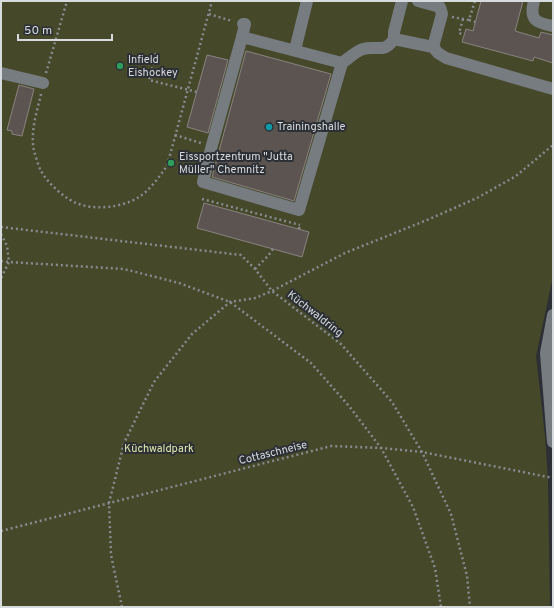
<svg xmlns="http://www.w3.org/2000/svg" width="554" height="608" font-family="Overpass,sans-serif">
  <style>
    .green { fill: #45492a }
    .building { fill: #5b5451; stroke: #8a8380 }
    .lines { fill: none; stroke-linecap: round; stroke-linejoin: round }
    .path { stroke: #878b8f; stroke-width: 2.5; stroke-dasharray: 2 3; stroke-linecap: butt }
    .minor { stroke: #777c81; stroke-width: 12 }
    .leisure-dot { fill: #2e9e5b; stroke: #2c3035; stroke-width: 1.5 }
    .culture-dot { fill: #0f9aa8; stroke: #2c3035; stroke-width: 1.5 }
    .labels { text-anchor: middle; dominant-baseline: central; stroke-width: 4; stroke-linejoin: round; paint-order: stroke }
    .poi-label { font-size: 11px; fill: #d8dbde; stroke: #2c3035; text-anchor: start }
    .street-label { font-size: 11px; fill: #d8dbde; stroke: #2c3035 }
    .park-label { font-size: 11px; fill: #dfe9ac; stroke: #2c3035 }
  </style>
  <rect width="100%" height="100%" fill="#2c3035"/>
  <polygon class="green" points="1,1 553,1 553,276 536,356 545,436 548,481 550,607 1,607"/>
  <g class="building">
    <polygon points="481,1 523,1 515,31 539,38 541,32 553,35 553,63 534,57 533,61 462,42 466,29 473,31"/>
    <polygon points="246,51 331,74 294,201 212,177"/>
    <polygon points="207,55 228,60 208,133 187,127"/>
    <polygon points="19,85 34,89 22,136 12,134 12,131 7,130"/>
    <polygon points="204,203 309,232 302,257 197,228"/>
  </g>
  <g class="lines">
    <g class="path">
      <polyline points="209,14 232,21"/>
      <polyline points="452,17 469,20 475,1"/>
      <polyline points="463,19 459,33 464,35"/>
      <polyline points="469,20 475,22"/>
      <polyline points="156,53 149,80 197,92"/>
      <polyline points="46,73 67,1"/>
      <path d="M41,94C37,112 30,131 34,151C36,157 38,165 41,171C47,182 63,197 74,202C92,211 122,208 139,197C150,190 159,177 167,166L212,1"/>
      <polyline points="175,135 201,143"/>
      <polyline points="202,199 300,225"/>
      <polyline points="1,227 241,255 255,269 272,291 341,344 392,402 422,452 451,514 467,576 470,607"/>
      <polyline points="299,229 300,224"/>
      <polyline points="1,234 7,246 9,262 1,278"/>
      <polyline points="1,261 9,262 124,269 179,283 230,302 311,363 349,406 381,448 413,507 435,568 441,607"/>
      <polyline points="255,269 268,256 273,249"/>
      <polyline points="1,531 331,446 381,448 422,452 553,478"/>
      <polyline points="122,607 111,555 109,503 124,443 154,382 192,334 230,302 255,298 272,291 345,253 427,220 477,198 516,176 553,145"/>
    </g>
    <g class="minor">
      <polyline points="418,1 440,7 442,14 433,47"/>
      <path d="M534,1C529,20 536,23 553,26"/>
      <path d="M243,24H245L242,37L342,63C348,59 356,51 363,49C377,45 384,54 394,39L433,47L438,53L446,58L553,89"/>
      <polyline points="242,37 212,145 203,182 299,210 342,63"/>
      <polyline points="394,39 394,32 402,1"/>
      <polyline points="295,50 307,1"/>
      <polyline points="1,73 43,83"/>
      <polyline points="553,315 546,353 553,442"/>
    </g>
  </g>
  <g class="leisure-dot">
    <circle cx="120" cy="66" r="4"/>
    <circle cx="171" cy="163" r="4"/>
  </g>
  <circle class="culture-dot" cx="269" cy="127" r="4"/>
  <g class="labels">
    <g class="poi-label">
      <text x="128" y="60">Infield<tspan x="128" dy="13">Eishockey</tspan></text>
      <text x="277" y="127">Trainingshalle</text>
      <text x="179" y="157">Eissportzentrum "Jutta<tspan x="179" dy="13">Müller" Chemnitz</tspan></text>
    </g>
    <g class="street-label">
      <text transform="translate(315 314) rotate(38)">Küchwaldring</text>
      <text transform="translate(273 453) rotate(-14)">Cottaschneise</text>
    </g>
    <g class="park-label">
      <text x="159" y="449">Küchwaldpark</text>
    </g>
  </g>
  <rect width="554" height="608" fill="none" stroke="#d8dbde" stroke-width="4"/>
  <path d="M18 34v6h94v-6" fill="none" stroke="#d8dbde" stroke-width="2"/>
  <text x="24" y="34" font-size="12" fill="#d8dbde" stroke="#2c3035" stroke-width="3" paint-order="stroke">50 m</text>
</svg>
